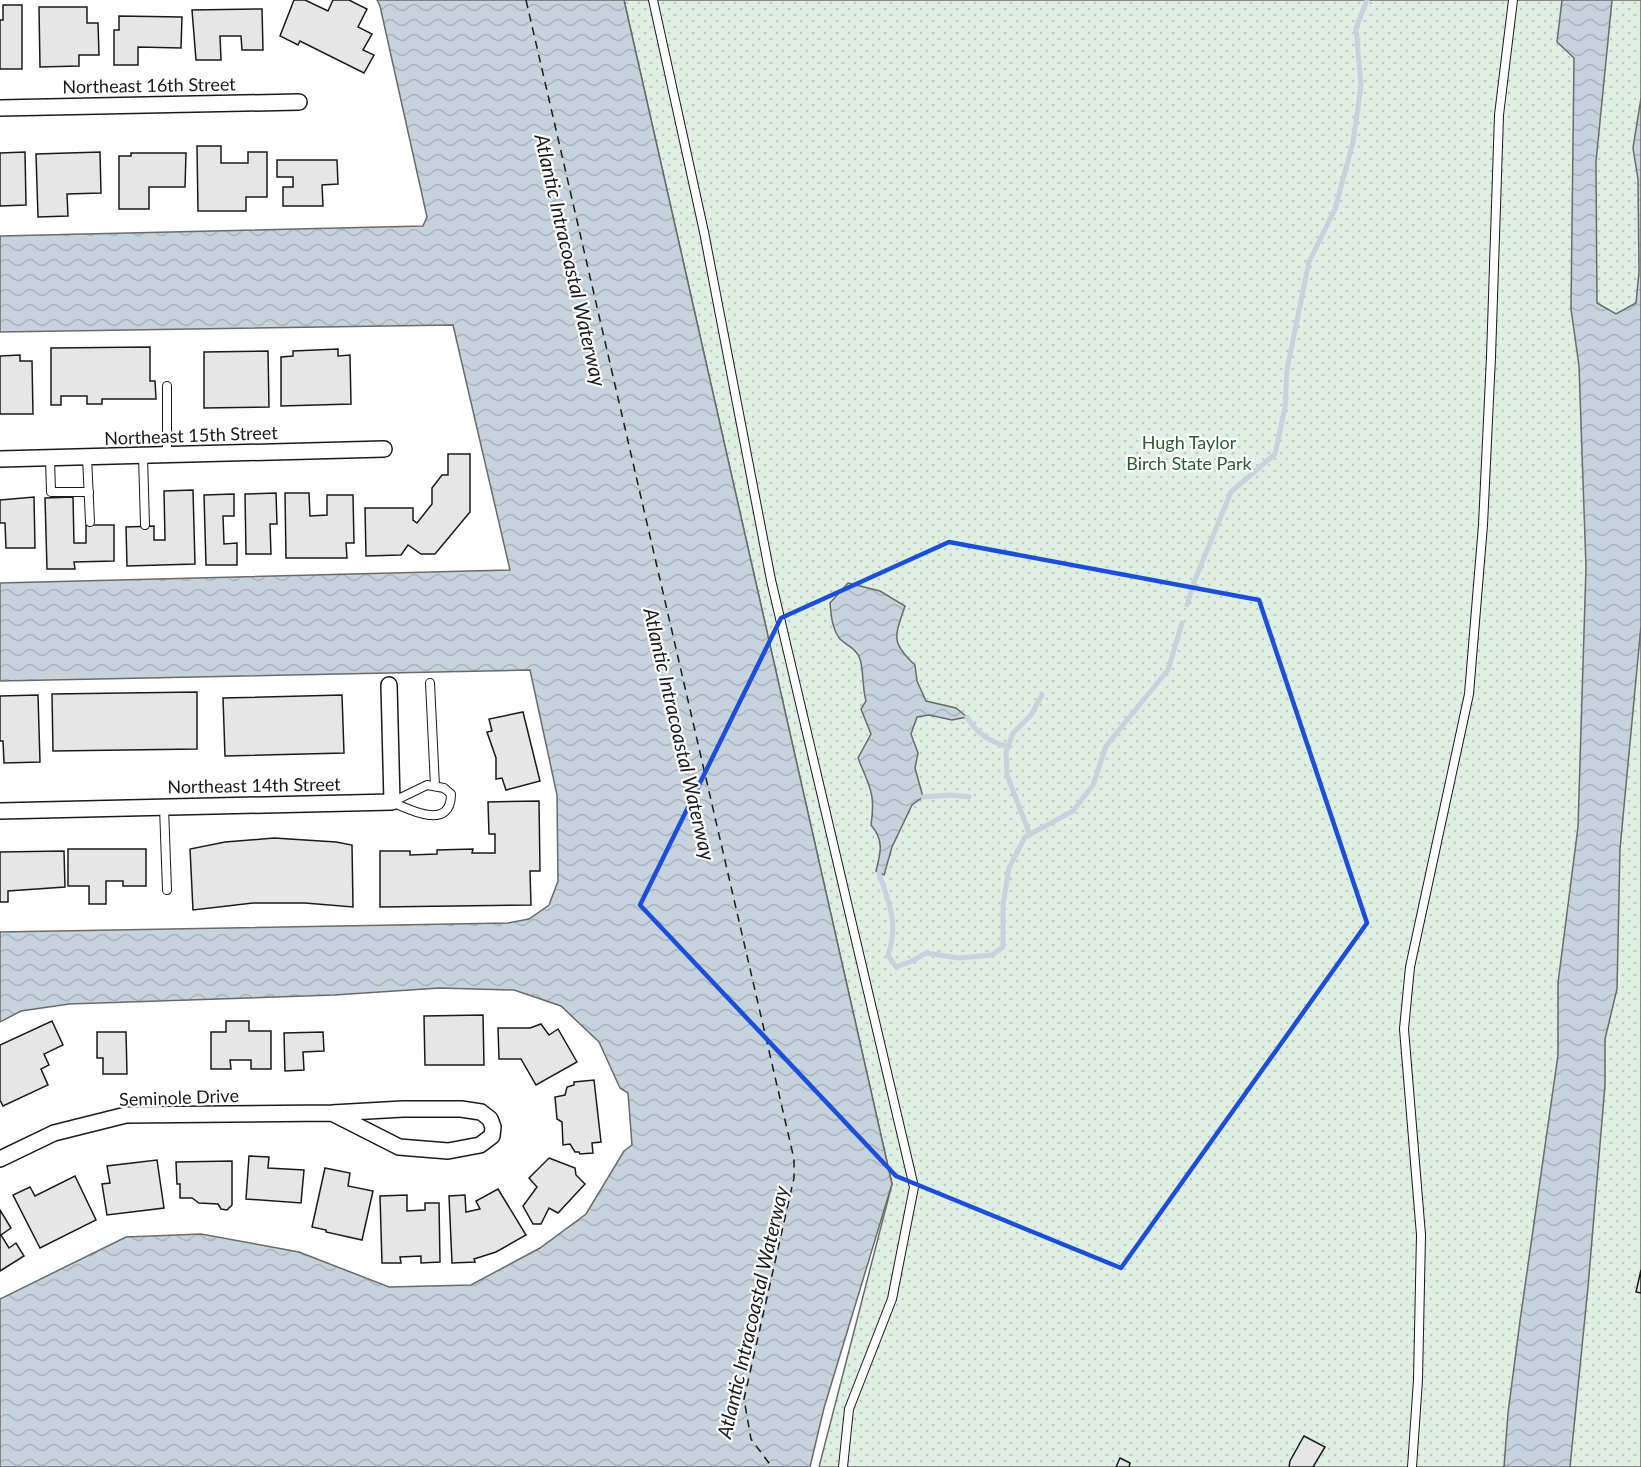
<svg xmlns="http://www.w3.org/2000/svg" width="1641" height="1467" font-family="Lato,sans-serif">
  <style>
    .grass { fill: url(#grass-dots); stroke: #6a6a6a; stroke-width: 1.5 }
    .water { fill: url(#water-waves); stroke: #6a6a6a; stroke-width: 1.5 }
    .lines { fill: none; stroke-linecap: round; stroke-linejoin: round }
    .stream { stroke: #c6d2dc; stroke-width: 5 }
    .ferry { stroke: #1a1a1a; stroke-width: 1.5; stroke-dasharray: 8 6; stroke-linecap: butt }
    .building { fill: #e6e6e6; stroke: #1a1a1a; stroke-width: 1.5 }
    .service-casing { stroke: #1a1a1a; stroke-width: 10 }
    .minor-casing { stroke: #1a1a1a; stroke-width: 18 }
    .service { stroke: #fff; stroke-width: 8 }
    .minor { stroke: #fff; stroke-width: 15 }
    .marked { fill: none; stroke: #1d4ed8; stroke-width: 4.5; stroke-linejoin: round }
    .labels { text-anchor: middle; dominant-baseline: central; stroke-width: 4.5; stroke-linejoin: round; paint-order: stroke }
    .street-label { font-size: 18px; fill: #1a1a1a; stroke: #fff }
    .park-label { font-size: 18px; fill: #2b5a34; stroke: #fff }
    .water-label { font-size: 20px; font-style: italic; fill: #1a1a1a; stroke: #fff }
  </style>
  <defs>
    <pattern id="grass-dots" width="8" height="8" patternUnits="userSpaceOnUse" patternTransform="scale(1.5)"><rect width="8" height="8" fill="#e0efe3"/><path d="M2 2h.1M6 6h.1" fill="none" stroke="#c0ccc2" stroke-width="1.8" stroke-linecap="round"/></pattern>
    <pattern id="water-waves" width="16" height="10" patternUnits="userSpaceOnUse" patternTransform="scale(1.5)"><rect width="16" height="10" fill="#c6d2dc"/><path d="M0 5q4-4 8 0t8 0" fill="none" stroke="#aab4bc"/></pattern>
  </defs>
  <rect width="100%" height="100%" fill="#fff"/>
  <polygon class="grass" points="624,0 1641,0 1641,1467 819,1467 892,1184"/>
  <g class="water">
    <polygon points="377,0 624,0 892,1184 824,1408 810,1467 0,1467 0,1299 126,1237 201,1234 299,1252 389,1287 471,1285 540,1248 586,1214 624,1151 632,1145 628,1093 620,1088 599,1042 561,1006 514,990 440,988 334,995 69,1004 21,1011 0,1022 0,932 508,923 529,919 549,905 558,881 557,795 530,670 0,681 0,583 510,570 453,325 0,332 0,236 423,226 427,217 380,6"/>
    <polygon points="1562,0 1612,0 1596,162 1597,303 1616,314 1636,303 1639,272 1638,179 1633,148 1641,98 1641,626 1620,849 1617,989 1605,1039 1605,1085 1588,1287 1570,1467 1504,1467 1508,1413 1520,1321 1558,1055 1558,983 1578,827 1586,567 1579,366 1571,309 1574,58 1557,42"/>
    <path d="M848,583L880,591L905,606C895,636 890,642 915,665L917,681L926,701L956,708L967,717L952,720L929,715L917,717L911,734L918,753L915,768L923,797L912,805L892,847L884,875L876,871C881,852 884,840 871,825C876,793 869,786 858,758L871,734L861,709L866,701C862,687 864,672 860,659C856,648 847,646 840,639C832,629 831,615 830,603Z"/>
  </g>
  <g class="lines">
    <g class="stream">
      <polyline points="1187,605 1194,582 1231,492 1275,454 1285,408 1287,369 1309,262 1335,209 1353,142 1361,86 1356,28 1367,0"/>
      <path d="M967,717C977,734 989,741 1008,747"/>
      <polyline points="923,797 951,795 969,797"/>
      <polyline points="1030,835 1007,775 1006,752 1013,733 1031,715 1042,695"/>
      <path d="M879,873C889,904 899,922 888,955L896,967L912,961L926,953L959,958L992,955L1003,947V905L1009,868L1025,837L1073,811L1093,785L1106,746L1168,670L1182,623"/>
    </g>
    <polyline class="ferry" points="526,0 794,1159 794,1178 744,1399 751,1439 772,1467"/>
  </g>
  <g class="building">
    <polygon points="294,0 305,0 328,11 333,0 349,0 367,9 358,27 372,34 363,50 374,55 364,73 300,41 298,45 280,36"/>
    <polygon points="3,5 22,5 22,69 0,69 0,20 3,20"/>
    <polygon points="39,7 87,7 87,23 98,23 99,55 79,55 79,66 40,67"/>
    <polygon points="262,9 263,50 242,50 241,36 220,36 221,60 196,60 192,10"/>
    <polygon points="119,16 182,17 181,48 138,47 138,65 114,65 114,30 119,30"/>
    <polygon points="197,146 221,146 221,163 248,163 248,152 267,152 267,197 246,197 246,211 198,211"/>
    <polygon points="25,152 26,205 0,206 0,153"/>
    <polygon points="100,152 101,193 67,194 68,216 38,217 36,154"/>
    <polygon points="131,153 186,153 185,187 149,187 149,209 119,209 119,156 131,156"/>
    <polygon points="277,160 337,160 338,184 322,185 323,206 283,206 283,187 293,187 293,177 277,177"/>
    <polygon points="150,347 150,381 155,381 156,399 102,399 102,404 87,404 87,396 61,396 61,405 51,405 51,348"/>
    <polygon points="338,349 338,356 350,355 351,404 281,406 281,357 293,356 293,351"/>
    <polygon points="268,351 269,407 204,408 204,352"/>
    <polygon points="20,355 20,361 32,361 33,414 0,414 0,356"/>
    <polygon points="448,454 470,454 470,512 435,554 421,554 408,545 401,555 366,556 365,508 413,508 413,520 417,523 432,504 432,488 442,475 448,475"/>
    <polygon points="193,490 195,564 127,566 126,527 154,526 154,540 165,540 164,491"/>
    <polygon points="276,493 277,524 270,524 271,554 246,554 245,494"/>
    <polygon points="285,493 309,493 310,516 327,515 327,495 353,495 354,543 346,543 347,558 286,558"/>
    <polygon points="234,494 234,516 223,516 224,544 237,543 237,565 206,565 204,495"/>
    <polygon points="34,497 35,548 6,548 5,523 0,523 0,500"/>
    <polygon points="73,497 74,543 86,543 86,525 114,525 114,561 74,562 75,569 47,569 45,498"/>
    <polygon points="197,692 197,749 53,751 52,694"/>
    <polygon points="38,695 40,762 4,763 3,741 0,741 0,696"/>
    <polygon points="342,695 344,753 225,756 223,698"/>
    <polygon points="523,712 540,781 506,790 502,778 496,779 496,758 487,732 492,731 489,719"/>
    <polygon points="539,801 540,871 530,871 531,905 380,907 380,851 410,851 410,855 437,854 437,850 473,849 472,853 495,853 495,834 489,834 488,802"/>
    <polygon points="274,838 336,842 352,845 353,907 305,903 253,903 193,910 190,849 225,842"/>
    <polygon points="68,849 146,849 146,886 123,886 123,881 106,881 106,904 89,904 89,886 68,886"/>
    <polygon points="64,851 65,887 8,891 8,902 0,902 0,852"/>
    <polygon points="483,1015 484,1065 425,1065 424,1016"/>
    <polygon points="52,1021 63,1045 44,1054 49,1065 41,1069 48,1085 3,1106 0,1100 0,1045"/>
    <polygon points="226,1021 249,1021 249,1031 271,1031 271,1069 251,1069 251,1060 230,1060 231,1069 211,1069 211,1032 226,1032"/>
    <polygon points="541,1024 549,1035 558,1029 577,1062 536,1085 521,1059 499,1059 498,1028 530,1028"/>
    <polygon points="97,1032 126,1032 127,1074 103,1074 103,1058 97,1058"/>
    <polygon points="323,1032 324,1051 303,1052 304,1070 285,1071 284,1033"/>
    <polygon points="594,1080 601,1142 592,1143 593,1153 580,1154 579,1152 575,1152 570,1144 563,1145 562,1122 557,1119 555,1097 565,1095 567,1087 574,1085 574,1082"/>
    <polygon points="249,1156 269,1157 268,1168 304,1170 301,1203 246,1199"/>
    <polygon points="549,1158 575,1168 576,1175 585,1184 558,1213 549,1208 541,1224 533,1224 523,1206 537,1187 529,1178"/>
    <polygon points="157,1160 164,1208 107,1215 102,1184 110,1183 107,1166"/>
    <polygon points="232,1161 232,1205 227,1210 221,1209 218,1204 199,1203 192,1198 180,1198 180,1184 177,1184 176,1162"/>
    <polygon points="325,1168 350,1173 348,1186 373,1191 362,1240 326,1232 326,1230 312,1227"/>
    <polygon points="75,1176 96,1220 40,1248 13,1195 30,1187 35,1196"/>
    <polygon points="498,1189 526,1235 496,1252 474,1259 475,1262 452,1263 449,1196 465,1195 466,1212 480,1209 476,1201"/>
    <polygon points="407,1195 407,1211 425,1210 425,1203 439,1203 440,1262 421,1263 421,1256 400,1257 401,1263 382,1263 380,1196"/>
    <polygon points="0,1210 11,1228 1,1235 9,1248 16,1243 24,1256 0,1271"/>
    <polygon points="1641,1270 1641,1293 1636,1292"/>
    <polygon points="1304,1436 1325,1447 1313,1467 1289,1467 1290,1461"/>
    <polygon points="1120,1458 1130,1463 1129,1467 1116,1467"/>
  </g>
  <g class="lines">
    <g class="service-casing">
      <g id="service">
        <polyline points="653,0 704,232 771,580 914,1187 892,1299 849,1409 843,1467"/>
        <polyline points="167,386 167,455"/>
        <polyline points="143,456 145,525"/>
        <polyline points="87,457 90,522"/>
        <polyline points="50,458 51,492 89,492"/>
        <polyline points="430,683 435,786"/>
        <path d="M427,785L444,788L451,794C451,831 410,810 392,802Z"/>
        <polyline points="164,807 167,890"/>
        <polyline points="1412,1467 1418,1380 1421,1235 1404,1029 1410,967 1469,694 1483,525 1491,357 1499,115 1513,0"/>
      </g>
    </g>
    <g class="minor-casing">
      <g id="minor">
        <polyline points="0,108 299,102"/>
        <polyline points="0,459 384,449"/>
        <polyline points="0,811 392,802 389,685"/>
        <polyline points="0,1159 54,1133 126,1115 332,1113 403,1109 461,1109 481,1112 490,1119 493,1127 492,1136 480,1145 448,1151 399,1147 332,1113"/>
      </g>
    </g>
    <use href="#service" class="service"/>
    <use href="#minor" class="minor"/>
  </g>
  <path class="marked" d="M949,542L1259,600L1367,923L1121,1268L896,1176L640,905L781,618Z"/>
  <g class="labels">
    <g class="street-label">
      <text transform="translate(149 85) rotate(-1)">Northeast 16th Street</text>
      <text transform="translate(191 435) rotate(-2)">Northeast 15th Street</text>
      <text transform="translate(254 785) rotate(-1)">Northeast 14th Street</text>
      <text transform="translate(179 1097) rotate(-2)">Seminole Drive</text>
    </g>
    <g class="park-label">
      <text x="1189" y="442">Hugh Taylor<tspan x="1189" dy="21">Birch State Park</tspan></text>
    </g>
    <g class="water-label">
      <text transform="translate(571 260) rotate(77)">Atlantic Intracoastal Waterway</text>
      <text transform="translate(680 734) rotate(77)">Atlantic Intracoastal Waterway</text>
      <text transform="translate(752 1312) rotate(-77)">Atlantic Intracoastal Waterway</text>
    </g>
  </g>
</svg>
